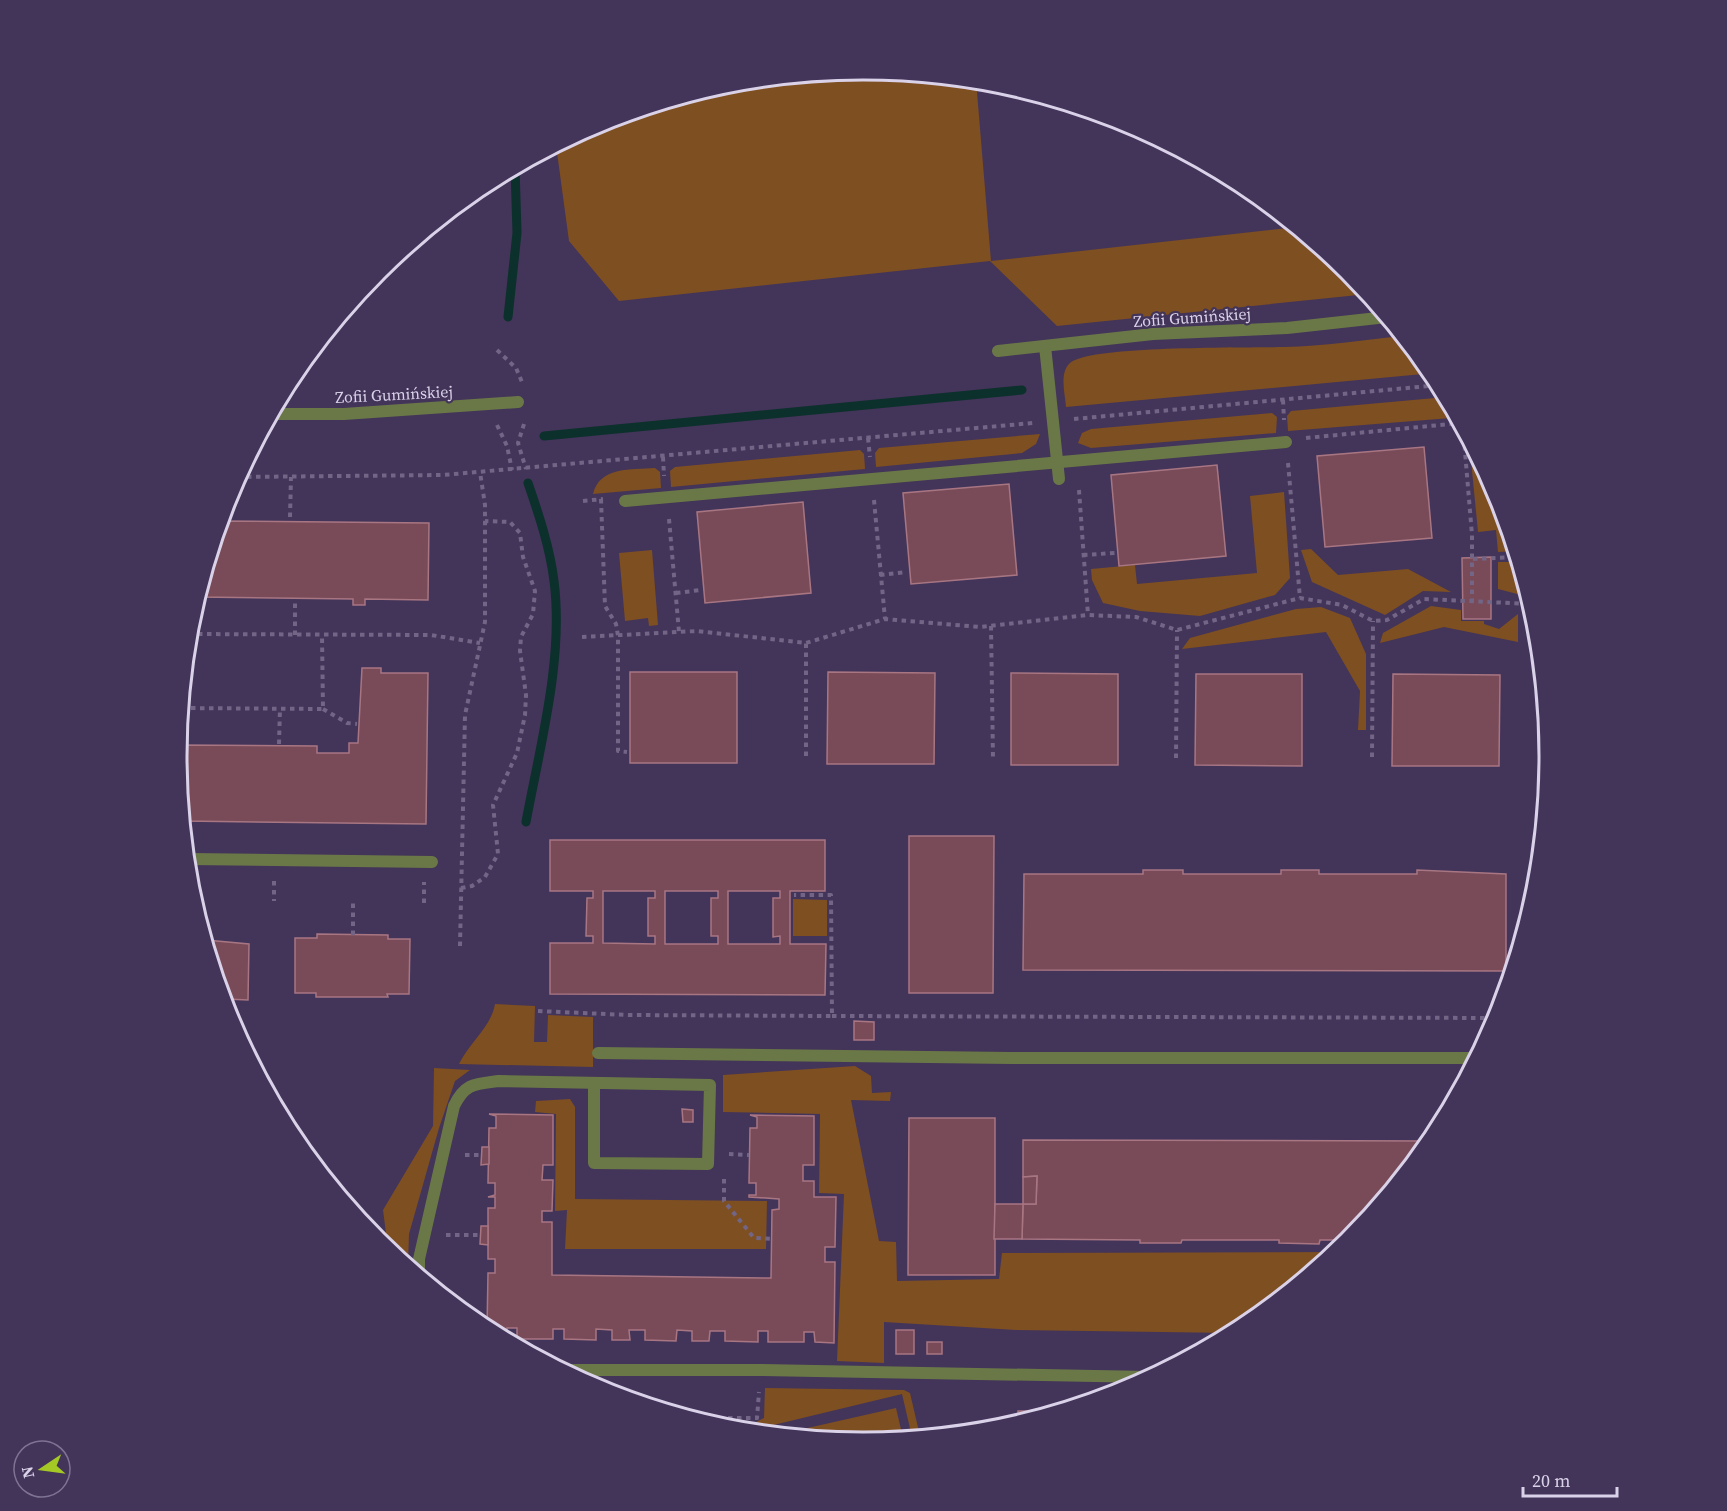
<svg xmlns="http://www.w3.org/2000/svg" width="1727" height="1511" font-family="'Source Serif 4',serif">
  <style>
    .green { fill: #7e4f21 }
    .lines { fill: none; stroke-linecap: round; stroke-linejoin: round }
    .stream { stroke: #0c302b; stroke-width: 9 }
    .building { fill: #794b58; stroke: #a87683; stroke-width: 1.5; fill-rule: evenodd }
    .path { stroke: #726586; stroke-width: 4; stroke-dasharray: 4.5 4.5; stroke-linecap: butt }
    .lane { stroke: #6a7847; stroke-width: 12 }
    .street { stroke: #6a7847; stroke-width: 12 }
    .labels { text-anchor: middle; dominant-baseline: central; stroke-width: 4.5; stroke-linejoin: round; paint-order: stroke }
    .street-label { font-size: 16px; fill: #dad2e9; stroke: #433459 }
    .rim { fill: none; stroke: #dad2e9; stroke-width: 3 }
  </style>
  <rect width="100%" height="100%" fill="#433459"/>
  <g class="green">
    <polygon points="864,69 976,80 991,261 1296,227 1349,270 1368,294 1057,326 990,261 619,301 569,241 556,145 601,121 730,82"/>
    <path d="M1403,336L1434,373L1066,407C1065,393 1059,373 1070,363C1089,345 1250,348 1284,347C1324,346 1363,340 1403,336Z"/>
    <polygon points="1446,397 1456,414 1451,418 1288,431 1287,416 1291,411"/>
    <polygon points="1272,413 1277,417 1276,433 1091,448 1078,443 1082,433 1091,429"/>
    <polygon points="1040,434 1036,444 1022,453 876,467 875,453 879,448"/>
    <polygon points="1469,440 1498,493 1516,551 1498,552 1496,530 1478,532"/>
    <polygon points="860,450 864,454 865,469 671,487 670,471 675,467"/>
    <path d="M655,468L660,472L661,488L593,494C600,466 631,470 655,468Z"/>
    <polygon points="1284,492 1290,578 1275,595 1200,616 1140,611 1103,603 1092,580 1091,569 1135,565 1137,584 1257,573 1250,496"/>
    <polygon points="1311,549 1338,575 1408,569 1451,592 1423,591 1385,615 1312,582 1301,550"/>
    <polygon points="652,550 658,625 649,626 648,618 625,621 619,553"/>
    <polygon points="1498,562 1519,562 1529,597 1498,589"/>
    <polygon points="1431,606 1461,610 1461,621 1484,621 1484,624 1499,629 1518,614 1518,642 1444,627 1380,643 1383,633"/>
    <polygon points="1321,607 1350,618 1366,654 1366,730 1358,730 1360,691 1326,632 1182,649 1190,638 1296,609"/>
    <polygon points="793,899 827,900 827,936 793,936"/>
    <path d="M495,1004L535,1006L534,1042H547L548,1015L593,1017V1067L459,1064C470,1042 491,1027 495,1004Z"/>
    <polygon points="855,1066 871,1076 872,1093 891,1092 890,1101 851,1100 879,1241 896,1242 897,1281 999,1279 1002,1253 1335,1252 1245,1326 1233,1333 1016,1330 884,1322 884,1363 837,1361 844,1194 819,1193 820,1114 723,1112 723,1075"/>
    <polygon points="434,1068 470,1070 455,1081 439,1128 409,1234 408,1265 388,1249 383,1210 433,1126"/>
    <polygon points="570,1099 575,1107 575,1199 767,1201 766,1249 565,1249 567,1210 555,1211 556,1114 535,1112 536,1101"/>
    <polygon points="765,1388 904,1390 910,1393 920,1436 912,1437 902,1394 748,1431 707,1422 756,1422 764,1418"/>
    <polygon points="896,1408 903,1438 864,1442 781,1434"/>
  </g>
  <g class="lines">
    <g class="stream">
      <polyline points="508,317 517,233 515,167"/>
      <polyline points="544,436 1022,390"/>
      <path d="M526,822C540,746 564,658 554,581C550,548 539,515 528,483"/>
    </g>
  </g>
  <g class="building">
    <polygon points="1424,447 1432,538 1325,547 1317,456"/>
    <polygon points="1217,465 1226,556 1119,566 1111,475"/>
    <polygon points="1009,484 1017,575 911,584 903,493"/>
    <polygon points="803,502 811,593 705,603 697,512"/>
    <polygon points="221,521 429,523 428,600 365,599 365,605 353,605 353,599 198,597"/>
    <polygon points="1491,557 1491,619 1463,619 1462,558"/>
    <polygon points="362,668 381,668 381,673 428,673 426,824 183,821 178,745 317,746 317,753 349,753 349,743 358,743"/>
    <rect x="630" y="672" width="107" height="91"/>
    <polygon points="828,672 935,673 934,764 827,764"/>
    <polygon points="1011,673 1118,674 1118,765 1011,765"/>
    <polygon points="1196,674 1302,674 1302,766 1195,765"/>
    <polygon points="1393,674 1500,675 1499,766 1392,766"/>
    <polygon points="909,836 994,836 993,993 909,993"/>
    <path d="M550,840H825V891H790V944H826L825,995L550,994V943H593V936H586L587,898H593V891H550ZM603,891H655V898H648V936H655V944L603,943ZM665,891H718V898H711V936H718V944H665ZM728,891H780V898H773V937L780,936V944H728Z"/>
    <polygon points="1143,870 1183,870 1183,874 1281,874 1281,870 1319,870 1319,874 1417,874 1417,870 1506,874 1506,971 1023,970 1024,874 1143,874"/>
    <polygon points="317,934 388,935 388,939 410,939 409,994 387,994 388,997 316,997 316,993 295,993 295,938 317,938"/>
    <polygon points="206,940 249,944 248,1000 226,999 225,1003"/>
    <polygon points="854,1021 874,1022 874,1040 854,1040"/>
    <polygon points="682,1109 693,1110 693,1122 683,1122"/>
    <polygon points="489,1114 553,1115 553,1165 543,1165 542,1180 553,1180 552,1211 542,1211 542,1222 552,1222 552,1275 771,1278 772,1210 779,1209 779,1199 749,1197 749,1195 756,1195 756,1183 749,1183 750,1128 757,1128 757,1117 750,1115 814,1116 814,1165 803,1165 803,1181 814,1181 814,1197 836,1197 835,1247 825,1247 825,1262 835,1262 834,1343 815,1342 814,1332 804,1332 804,1342 768,1342 768,1331 758,1331 758,1342 725,1341 725,1331 710,1331 709,1341 692,1341 692,1331 677,1330 676,1341 645,1340 645,1330 629,1330 630,1340 612,1340 612,1330 596,1329 596,1340 564,1339 564,1329 553,1329 553,1339 517,1339 517,1328 507,1328 506,1339 487,1329 488,1273 495,1273 495,1259 488,1259 488,1208 495,1208 495,1197 488,1197 495,1195 495,1183 488,1183 489,1128 496,1128 496,1116"/>
    <polygon points="909,1118 995,1118 995,1275 908,1275"/>
    <polygon points="1023,1140 1431,1141 1350,1240 1320,1240 1319,1244 1279,1243 1279,1240 1182,1240 1181,1243 1140,1243 1140,1240 1022,1239 1023,1204 1036,1204 1037,1176 1023,1177"/>
    <polygon points="482,1147 489,1147 489,1164 481,1165"/>
    <polygon points="1037,1176 1036,1204 1023,1204 1023,1177"/>
    <polygon points="995,1204 1023,1204 1022,1239 994,1239"/>
    <polygon points="481,1226 488,1226 488,1245 480,1244"/>
    <rect x="896" y="1330" width="18" height="24"/>
    <rect x="927" y="1342" width="15" height="12"/>
    <polygon points="1018,1411 1057,1411 1018,1423"/>
  </g>
  <g class="lines">
    <g class="path">
      <polyline points="497,350 516,368 522,382"/>
      <polyline points="1283,400 1284,420"/>
      <polyline points="1074,419 1440,385"/>
      <polyline points="524,424 518,443 526,469"/>
      <polyline points="497,425 507,446 512,470"/>
      <polyline points="1463,428 1472,535 1472,600"/>
      <polyline points="868,438 870,457"/>
      <polyline points="1306,438 1461,423"/>
      <polyline points="663,457 664,476"/>
      <polyline points="1288,463 1300,598"/>
      <polyline points="238,477 443,475 1033,423"/>
      <polyline points="1079,490 1088,615"/>
      <polyline points="601,499 605,606 616,624 618,636 618,751 627,752"/>
      <polyline points="874,500 885,619"/>
      <polyline points="583,501 603,499"/>
      <polyline points="290,517 291,477"/>
      <polyline points="669,519 679,632"/>
      <polyline points="1083,555 1115,553"/>
      <polyline points="1473,559 1517,557"/>
      <polyline points="880,575 906,572"/>
      <polyline points="676,593 701,590"/>
      <polyline points="991,626 993,758"/>
      <polyline points="189,634 431,635 480,643"/>
      <polyline points="295,635 295,601"/>
      <polyline points="582,637 697,631 806,643 885,619 980,627 1088,615 1136,617 1177,630 1300,598 1342,605 1373,621 1387,620 1424,599 1531,604"/>
      <polyline points="182,708 323,709 322,635"/>
      <polyline points="323,709 347,723 357,724"/>
      <polyline points="279,744 280,708"/>
      <polyline points="806,756 806,643"/>
      <polyline points="1372,757 1373,621"/>
      <polyline points="1176,758 1177,630"/>
      <polyline points="274,881 274,901"/>
      <polyline points="461,888 472,886 485,877 498,854 493,805 517,753 525,715 526,695 520,651 521,637 533,614 535,591 523,557 520,533 510,522 485,521"/>
      <polyline points="424,903 424,882"/>
      <polyline points="353,935 353,902"/>
      <polyline points="460,946 465,715 485,622 485,505 480,472"/>
      <polyline points="538,1011 628,1015 832,1016 831,895 794,895"/>
      <polyline points="832,1016 1498,1018"/>
      <polyline points="729,1154 749,1155"/>
      <polyline points="465,1155 481,1155"/>
      <polyline points="724,1179 724,1201 754,1238 774,1239"/>
      <polyline points="446,1235 481,1235"/>
      <polyline points="692,1418 757,1418 759,1392"/>
    </g>
    <g class="lane">
      <polyline points="187,859 432,862"/>
      <polyline points="598,1053 1011,1058 1477,1058"/>
      <path d="M419,1274V1259L454,1106C465,1083 475,1084 499,1081L710,1085L708,1164L594,1163V1083"/>
      <polyline points="565,1370 760,1370 1149,1377"/>
    </g>
    <g class="street">
      <polyline points="1045,346 1059,479"/>
      <polyline points="998,351 1153,334 1287,328 1387,317"/>
      <polyline points="271,414 344,414 518,402"/>
      <polyline points="625,501 1286,442"/>
    </g>
  </g>
  <g class="labels">
    <g class="street-label">
      <text transform="translate(1192 317) rotate(-4)">Zofii Gumińskiej</text>
      <text transform="translate(394 394) rotate(-3)">Zofii Gumińskiej</text>
    </g>
  </g>
  <path d="M0 0H1727V1511H0ZM187 756a676 676 0 1 1 1352 0a676 676 0 1 1-1352 0Z" fill="#433459" fill-rule="evenodd"/>
  <path class="rim" d="M187 756a676 676 0 1 1 1352 0a676 676 0 1 1-1352 0Z"/>
  <g transform="translate(42 1469) rotate(257)"><circle r="28" fill="#433459" stroke="#7f7393" stroke-width="1.5"/>
  <path d="M0-4.5L10 22L0 15L-10 22Z" fill="#a4c824"/>
  <text y="-9" font-size="16" font-weight="bold" text-anchor="middle" fill="#dad2e9">N</text>
  </g>
  <path d="M1523 1487v9h94v-9" fill="none" stroke="#dad2e9" stroke-width="3"/>
  <text x="1532" y="1487" font-size="18" fill="#dad2e9" stroke="#433459" stroke-width="4.5" paint-order="stroke">20 m</text>
</svg>
